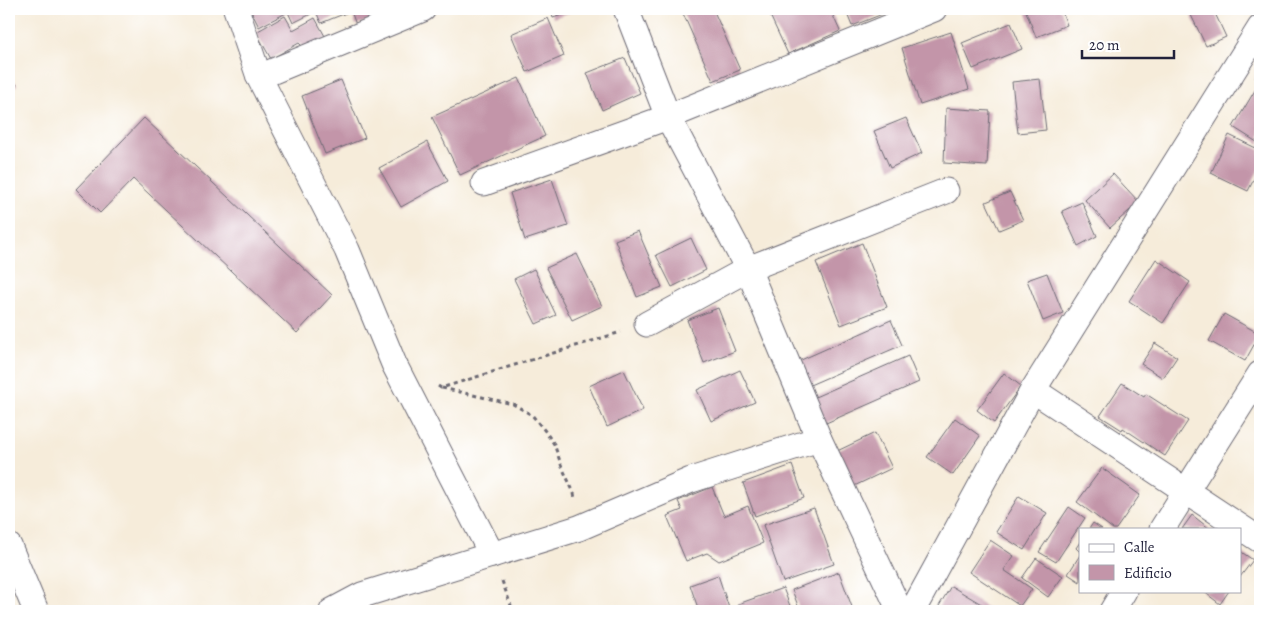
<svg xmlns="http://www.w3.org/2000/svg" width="1269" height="620" font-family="Alegreya,serif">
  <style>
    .building { fill: #c395a9 }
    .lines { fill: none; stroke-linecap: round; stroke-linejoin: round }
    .minor-casing { stroke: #6c6973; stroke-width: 27 }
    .path { stroke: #6c6973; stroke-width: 3; stroke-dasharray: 4 4; stroke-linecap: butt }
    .minor { stroke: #fff; stroke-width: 25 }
  </style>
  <rect width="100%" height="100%" fill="#fff"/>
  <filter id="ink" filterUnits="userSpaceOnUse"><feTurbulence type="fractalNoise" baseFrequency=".02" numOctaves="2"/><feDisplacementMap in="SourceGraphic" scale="10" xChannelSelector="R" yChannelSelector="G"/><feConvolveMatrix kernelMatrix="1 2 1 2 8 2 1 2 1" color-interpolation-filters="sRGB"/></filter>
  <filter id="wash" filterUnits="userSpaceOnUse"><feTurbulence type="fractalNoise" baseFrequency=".0096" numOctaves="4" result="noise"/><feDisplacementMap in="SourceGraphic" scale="20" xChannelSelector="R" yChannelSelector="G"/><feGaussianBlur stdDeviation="1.12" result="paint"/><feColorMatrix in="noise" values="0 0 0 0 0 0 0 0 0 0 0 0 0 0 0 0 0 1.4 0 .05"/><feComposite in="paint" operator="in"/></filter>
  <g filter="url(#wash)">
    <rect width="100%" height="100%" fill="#f6ecda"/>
    <g id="blocks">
      <g class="building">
        <polygon points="250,9 308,9 311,14 293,23 288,12 259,27"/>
        <polygon points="315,9 369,9 373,19 356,25 351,11 321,23"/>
        <polygon points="550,9 580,9 553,18"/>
        <polygon points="681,9 713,9 740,70 713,81"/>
        <polygon points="767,9 830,9 840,31 788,54"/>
        <polygon points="845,9 895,9 852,26"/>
        <polygon points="1025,9 1061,9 1067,25 1036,37"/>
        <polygon points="1188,9 1213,9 1226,37 1206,46"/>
        <polygon points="285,16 293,30 315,18 326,38 306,50 299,43 271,59 256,32"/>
        <polygon points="548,18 564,56 527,72 511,34"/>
        <polygon points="1011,23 1022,49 973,69 962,43"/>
        <polygon points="951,32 969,89 920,105 902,48"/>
        <polygon points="625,58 640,93 602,110 587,73"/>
        <polygon points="1260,69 1260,81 1255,78"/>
        <polygon points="9,75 17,85 9,91"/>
        <polygon points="519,78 545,136 460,175 432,117"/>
        <polygon points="1040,79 1046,130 1018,133 1012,82"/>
        <polygon points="341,80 365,138 325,154 302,96"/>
        <polygon points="1260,82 1260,144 1233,127"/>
        <polygon points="946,108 990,111 987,166 944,163"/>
        <polygon points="144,118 332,295 297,333 133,179 100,213 76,189"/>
        <polygon points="906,118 922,153 890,168 874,131"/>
        <polygon points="1229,135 1260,150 1260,167 1248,191 1211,173"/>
        <polygon points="427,142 448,181 401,207 379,168"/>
        <polygon points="1113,174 1139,202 1110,228 1085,200"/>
        <polygon points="552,179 568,226 525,240 510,193"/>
        <polygon points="1010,192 1023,220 999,230 986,202"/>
        <polygon points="1082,202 1097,236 1078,246 1062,211"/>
        <polygon points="638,231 662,287 637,297 615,240"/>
        <polygon points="691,238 706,270 672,287 656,255"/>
        <polygon points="862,243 887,307 841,325 816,262"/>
        <polygon points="577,254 602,306 572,320 546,268"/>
        <polygon points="1156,259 1190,282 1163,323 1129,301"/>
        <polygon points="534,269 556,315 536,324 514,279"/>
        <polygon points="1047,273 1063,313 1043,321 1027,280"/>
        <polygon points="718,308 735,351 704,363 687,320"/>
        <polygon points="1224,314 1260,334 1245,361 1209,341"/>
        <polygon points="891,320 902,345 803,388 792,364"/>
        <polygon points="1155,343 1177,357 1163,378 1141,364"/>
        <polygon points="908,356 919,382 817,427 806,401"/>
        <polygon points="624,370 643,410 607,427 589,386"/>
        <polygon points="740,370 755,402 711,421 697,390"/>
        <polygon points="1004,373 1021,386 994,423 977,410"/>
        <polygon points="1122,383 1144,397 1146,394 1188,421 1165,456 1123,428 1122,430 1100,416"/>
        <polygon points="955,418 980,436 953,475 927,457"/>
        <polygon points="875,433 892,468 850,488 833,453"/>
        <polygon points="792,465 804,498 755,516 743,483"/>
        <polygon points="1102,468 1140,495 1116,529 1113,529 1077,502"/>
        <polygon points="712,487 724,516 748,506 763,543 719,561 707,553 686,561 667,516 682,510 678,501"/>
        <polygon points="1019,496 1047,513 1024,550 996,532"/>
        <polygon points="1069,507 1085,518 1056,562 1039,552"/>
        <polygon points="814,508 834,564 783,582 763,525"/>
        <polygon points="1192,515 1210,529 1182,529"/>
        <polygon points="1093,523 1102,529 1089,529"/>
        <polygon points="990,540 1014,556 1004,570 1032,589 1020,606 969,572"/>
        <polygon points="1080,542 1080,552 1076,548"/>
        <polygon points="1240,551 1253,560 1240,577"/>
        <polygon points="1080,555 1080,582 1068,574"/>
        <polygon points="1036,558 1063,576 1048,597 1022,578"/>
        <polygon points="839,572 852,607 840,611 800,611 792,590"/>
        <polygon points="718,575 730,611 699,611 690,585"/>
        <polygon points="951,586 993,611 936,611"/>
        <polygon points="783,588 792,611 740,611 738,604"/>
        <polygon points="1203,591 1229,591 1220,604"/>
        <polygon points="1134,606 1143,611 1131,611"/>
      </g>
    </g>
  </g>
  <g filter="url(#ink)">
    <use href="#blocks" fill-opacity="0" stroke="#6c6973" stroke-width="1"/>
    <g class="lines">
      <g class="minor-casing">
        <g id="minor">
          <polyline points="236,9 259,77 347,250 394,364 492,555"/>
          <polyline points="626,9 668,117 748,269 819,439 900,611"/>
          <polyline points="259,77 423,9"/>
          <polyline points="484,183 668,117 934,9"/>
          <polyline points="647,324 748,269 946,191"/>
          <polyline points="1033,390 1260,540"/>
          <polyline points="1162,529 1260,374"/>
          <polyline points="9,546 36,611"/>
          <polyline points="332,611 362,595 579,528 691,480 819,439"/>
          <polyline points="911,611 914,608 1033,390 1260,28"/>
          <polyline points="1112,611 1124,591"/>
        </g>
      </g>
      <g class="path">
        <polyline points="438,386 441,388 621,332"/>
        <polyline points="442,388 513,404 532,415 545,431 554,444 562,467 574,493 575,500"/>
        <polyline points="502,581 513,611"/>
      </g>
      <use href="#minor" class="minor"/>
    </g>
  </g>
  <rect width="1269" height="620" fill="none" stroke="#fff" stroke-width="30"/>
  <rect x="1079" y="528" width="162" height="65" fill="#ffffff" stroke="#a7a7b1"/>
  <rect x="1089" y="544" width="25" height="8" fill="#ffffff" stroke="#a7a7b1"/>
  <text x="1124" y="552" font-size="15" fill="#22223b">Calle</text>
  <rect x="1089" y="565" width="25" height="15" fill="#c395a9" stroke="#a7a7b1"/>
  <text x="1124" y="578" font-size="15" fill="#22223b">Edificio</text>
  <path d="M1082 50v8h92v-8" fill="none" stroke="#22223b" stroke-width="2.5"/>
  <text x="1089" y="50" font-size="15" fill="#22223b" stroke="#ffffff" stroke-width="4" paint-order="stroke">20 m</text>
</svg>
